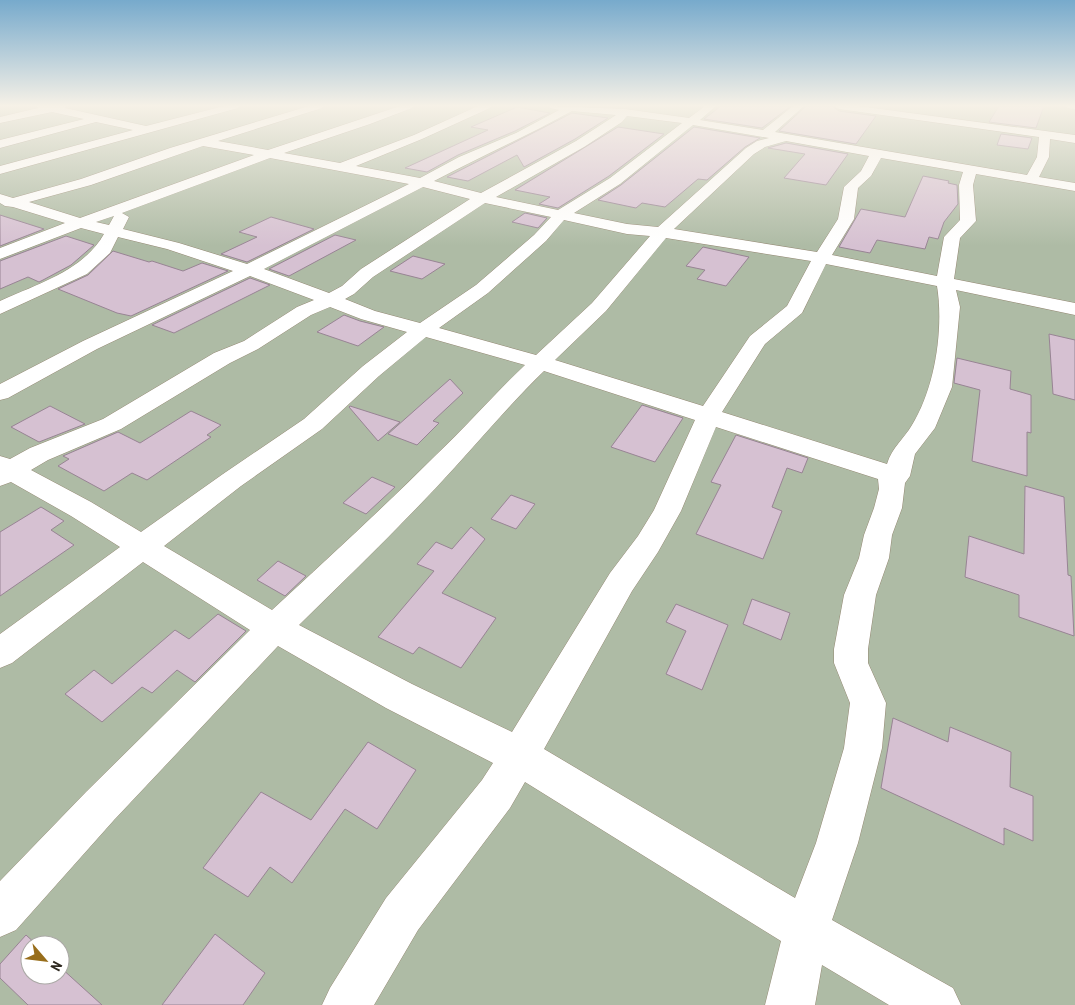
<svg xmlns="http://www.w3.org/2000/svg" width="1075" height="1005" font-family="'Roboto Condensed',sans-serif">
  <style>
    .green { fill: #aebba5; fill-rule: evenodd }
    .building { fill: #d6c1d2; stroke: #988494 }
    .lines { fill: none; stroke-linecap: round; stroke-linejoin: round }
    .street-casing { stroke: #948873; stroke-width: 1 }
    .street { fill: #fff; fill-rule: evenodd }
  </style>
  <rect width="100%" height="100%" fill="#ece0ca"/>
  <path class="green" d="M0,106H1075V1005H0ZM30,945H60V975H30Z"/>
  <g class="building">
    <polygon points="721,106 791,106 762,128 704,119"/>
    <polygon points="806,106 832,106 839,111 876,116 856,144 779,131"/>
    <polygon points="999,106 1044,106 1036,128 989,122"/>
    <polygon points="517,107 550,113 515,131 458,155 427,172 405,168 488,130 471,127"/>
    <polygon points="572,113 608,118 575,139 524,167 517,155 468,181 447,177"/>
    <polygon points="618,127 664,134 609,176 558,208 539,204 550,197 515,190"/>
    <polygon points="694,127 760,138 745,147 707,180 698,179 665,207 642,203 636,208 598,200 621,185"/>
    <polygon points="1001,134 1032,138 1028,149 997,145"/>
    <polygon points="786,143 848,154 826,185 784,178 805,154 768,148"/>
    <polygon points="923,176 949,181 948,183 957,185 958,204 944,222 938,239 929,237 925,249 877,240 870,253 839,247 861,209 905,217"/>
    <polygon points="525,213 547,218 538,228 512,222"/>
    <polygon points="0,215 44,229 0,246"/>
    <polygon points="271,217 314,229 247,262 221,254 257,237 239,232"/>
    <polygon points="335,235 356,240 289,276 269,269"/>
    <polygon points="66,236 94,245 71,265 43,280 39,282 28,277 0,289 0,261"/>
    <polygon points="703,247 749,257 726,286 697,279 705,270 686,266"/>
    <polygon points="113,251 149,262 152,261 183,271 202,263 228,271 131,316 117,313 58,289 88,275"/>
    <polygon points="413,256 445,264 422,279 390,271"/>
    <polygon points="250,278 270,285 174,333 152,325"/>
    <polygon points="344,315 360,321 384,327 358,346 317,332"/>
    <polygon points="1049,334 1075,340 1075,400 1053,394"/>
    <polygon points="957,358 1011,371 1010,389 1031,395 1031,433 1027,432 1027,476 972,461 980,390 954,383"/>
    <polygon points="450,379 463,393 433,421 439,423 417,445 388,434"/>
    <polygon points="642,405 683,418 655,462 611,447"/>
    <polygon points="50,406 85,424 39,442 11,427"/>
    <polygon points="350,406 400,422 378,441 349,407"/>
    <polygon points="191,411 221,425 207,435 211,437 147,480 132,473 104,491 58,466 69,459 63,456 118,432 140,443"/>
    <polygon points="736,435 808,458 802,473 787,468 772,507 782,511 763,559 696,534 721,485 711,482"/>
    <polygon points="372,477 395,487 366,514 343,503"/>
    <polygon points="1025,486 1064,497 1068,575 1071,576 1074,636 1019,617 1019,595 965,577 969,536 1024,554"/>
    <polygon points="511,495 535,504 516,529 491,519"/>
    <polygon points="41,507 64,521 51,530 74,545 0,596 0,532"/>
    <polygon points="471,527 485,539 442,593 496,618 461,668 419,647 413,654 378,637 434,571 417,564 436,542 452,549"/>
    <polygon points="278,561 306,576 285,596 257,580"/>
    <polygon points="752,599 790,613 781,640 743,624"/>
    <polygon points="676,604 728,625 702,690 666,674 686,631 666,622"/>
    <polygon points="218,614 246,631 195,682 177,670 152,693 142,687 102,722 65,694 94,670 112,684 175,630 189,639"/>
    <polygon points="893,718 948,742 950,727 1011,752 1010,787 1033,796 1033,841 1004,828 1004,845 881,788"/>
    <polygon points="368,742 416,770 377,829 345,809 292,883 270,867 248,897 203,868 261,792 311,820"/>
    <polygon points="215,934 265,973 243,1005 162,1005"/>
    <polygon points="26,935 37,945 30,945 30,975 60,975 60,967 102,1005 28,1005 0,978 0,964"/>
  </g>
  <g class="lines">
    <g class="street-casing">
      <g id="street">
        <polygon points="36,106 67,106 65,108 146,126 224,106 239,106 238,108 0,174 0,166 133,130 96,122 0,148 0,140 84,119 52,112 0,123 0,117 38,108"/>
        <path d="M309,106H323L322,108L218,141L268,150L400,106H413L412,108L370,124L284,153L340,163L414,135L478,106H491L490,108L422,139L356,166L420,178L459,157L516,133L559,110L550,108L549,106L625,109L689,118L705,106H716L700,120L763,130L793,106H804L775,132L1027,175L1037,157L1039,137L839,109L834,106H858L1075,135V143L1050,139L1049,157L1039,177L1075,183V191L976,174L973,185L976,221L960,238L954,279L1075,303V315L956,290L960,307L952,387L935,428L915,454L910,476L905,483L902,508L892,535L889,558L876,595L868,649V663L886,703L882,748L858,843L832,920L953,988L961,1005H889L822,965L815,1005H765L781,941L525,782L510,808L418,930L374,1005H322L330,988L386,898L482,780L493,763L386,708L278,646L114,820L16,930L0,937V881L86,792L250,630L143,562L12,663L0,668V634L120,547L71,516L11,482L0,486V456L10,459L30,448L103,419L214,353L244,341L297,307L314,300L250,276L97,349L8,398L0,400V384L83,341L233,271L167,249L118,237L110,253L87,274L0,314V301C37,284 83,271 104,234L81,228L0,259V248L65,223L13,207L5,206L0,203V194L13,198L81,179L170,148ZM572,111L616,115L576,141L481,193L434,181C480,157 527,136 572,111ZM627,116L682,123L610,178L558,210L496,197L584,147L622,122ZM693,125L769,138L757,141L746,148L658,227L627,224L574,213L620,184ZM786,141L869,156L861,171L844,187L838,219L817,252L674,229L754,154L765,147ZM203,146L254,155L80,218L29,202L91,185ZM270,158L409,184L247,264L179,243L123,229L129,217L122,213ZM881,158L963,172L959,185L960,220L944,237L937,276L832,255L854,219L858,188L871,176ZM423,187L470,199L361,269L342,286L329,293L264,269ZM485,203L551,217L534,235L476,285L420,323L375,311L345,299L354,294L373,277ZM114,216L109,225L96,222ZM564,220L627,234L650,236L592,303L536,355L439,328L488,293L546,241ZM666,238L811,261L787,306L750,336L703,406L555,360L606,311ZM826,264L937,286C944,329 935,388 912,425C904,439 892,447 887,464L722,412L765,344L802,313ZM330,307L361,319L407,332L363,366L304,419L223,474L141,532L91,502L31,470L48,460L121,429L230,363L258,349L311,315ZM426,337L525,365C494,394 467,426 436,455C383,508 327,559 272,610L164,546L241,486L322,429L379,376ZM544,371L695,420L654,510L638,536L610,573L512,732L412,684L299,625C352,573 406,521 456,466C485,434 513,401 544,371ZM716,427L878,479L879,489L874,508L864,535L859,558L844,595L834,649V663L850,703L844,748L816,843L795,898L544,749L632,591L658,552L681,511Z"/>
        <polygon points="1066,106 1075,106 1075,109 1067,108"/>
      </g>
    </g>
    <use href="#street" class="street"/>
  </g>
  <linearGradient id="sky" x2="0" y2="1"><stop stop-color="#7ac"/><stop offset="0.43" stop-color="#f6f1e7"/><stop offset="1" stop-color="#f6f1e7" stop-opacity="0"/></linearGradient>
  <rect width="1075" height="246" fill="url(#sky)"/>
  <g transform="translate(45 960) rotate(118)"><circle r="24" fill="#ffffff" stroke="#aba9a6"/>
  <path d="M0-4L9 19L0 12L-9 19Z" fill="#986e1b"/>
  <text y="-8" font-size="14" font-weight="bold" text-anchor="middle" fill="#2e2920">N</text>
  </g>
</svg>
